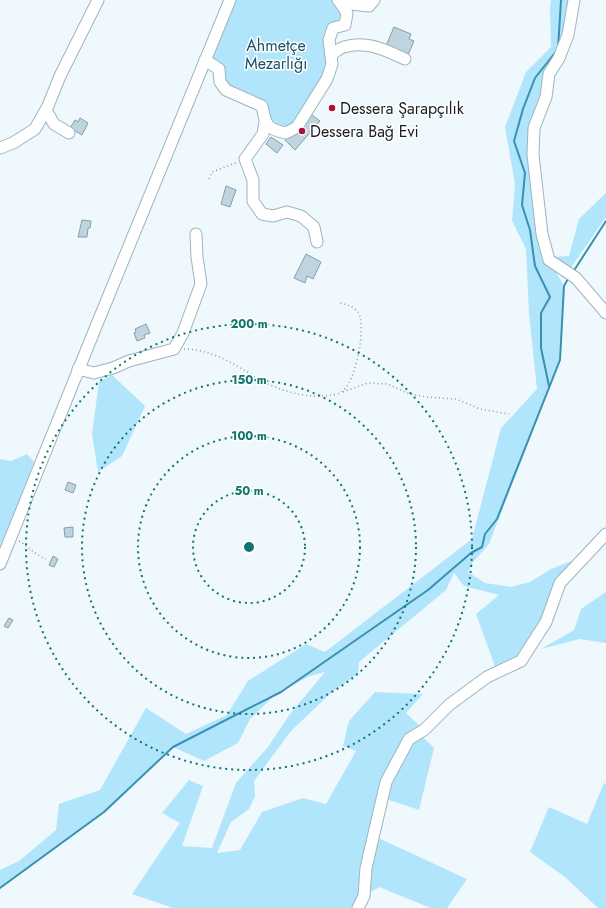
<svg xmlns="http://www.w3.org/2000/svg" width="606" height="908" font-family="Jost,sans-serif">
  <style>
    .green { fill: #b1e5fc }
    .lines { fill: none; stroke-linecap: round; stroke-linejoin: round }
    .stream { stroke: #3990b0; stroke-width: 2 }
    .building { fill: #bed5df; stroke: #889da7 }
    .minor-casing { stroke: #9eb4be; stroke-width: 13 }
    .path { stroke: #8d969b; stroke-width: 1.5; stroke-dasharray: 1 3; stroke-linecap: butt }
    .minor { stroke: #fff; stroke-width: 11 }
    .ring { fill: none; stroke: #0f766e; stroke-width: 2; stroke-dasharray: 2 4 }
    .poi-dot { fill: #a81035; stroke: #fff; stroke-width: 1.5 }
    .labels { text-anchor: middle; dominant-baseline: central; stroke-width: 3; stroke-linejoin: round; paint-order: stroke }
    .park-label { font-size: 16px; fill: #1e5063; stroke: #fff }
    .poi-label { font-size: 16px; fill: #171f23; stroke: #fff; text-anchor: start }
    .centre { fill: #0f766e; stroke: #fff; stroke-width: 2 }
    .ring-label { font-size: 12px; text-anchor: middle; font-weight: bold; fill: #0f766e; stroke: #fff; stroke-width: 3; stroke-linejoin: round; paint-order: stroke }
  </style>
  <rect width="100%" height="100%" fill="#eff8fd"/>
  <g class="green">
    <polygon points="235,0 338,0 345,25 333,28 332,64 297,127 274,131 262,106 226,90 209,62"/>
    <polygon points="551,0 574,0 534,128 549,260 564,286 560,360 489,544 473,562 468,572 485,583 511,587 530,582 551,569 587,555 560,583 521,661 497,672 476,614 499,595 464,586 454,573 446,590 359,662 358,674 332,692 291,731 254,781 255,796 249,809 231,822 217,853 240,850 262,812 303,798 326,804 356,751 343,746 349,721 375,692 423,694 406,713 421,727 406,736 374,836 467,879 447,908 431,908 379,887 367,894 358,908 173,908 132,894 180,823 162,813 189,780 203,786 182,846 212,848 236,783 268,747 290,714 325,672 310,676 276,694 250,719 238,743 204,761 173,747 104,812 0,888 0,870 19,861 56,830 59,804 100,790 146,708 186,734 227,715 248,681 306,644 325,652 472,539 501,428 537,389 529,314 526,249 512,221 515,184 505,127 526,72 551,47 550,8"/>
    <polygon points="606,193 606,217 570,269 552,257 569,256 579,219"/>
    <polygon points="112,375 145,406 122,456 98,472 92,434 99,382"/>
    <polygon points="27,454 34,462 0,550 0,459 11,461"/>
    <polygon points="606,592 606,643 580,639 541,649 574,630 581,609"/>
    <polygon points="421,735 434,748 419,810 386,799 390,782 410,742"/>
    <polygon points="604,783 606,784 606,908 598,908 565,877 530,852 549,807 587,824"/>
  </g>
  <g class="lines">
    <g class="stream">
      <polyline points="573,272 606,221"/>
      <polyline points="549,386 541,348 541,313 550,297 535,266 530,230 522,205 525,173 514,141 523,109 535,78 558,49 561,0"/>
      <polyline points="0,888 104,812 173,747 281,692 428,590 471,553 482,547 485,534 497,519 560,360 564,286 569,277"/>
    </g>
  </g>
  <g class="building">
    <polygon points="394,27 411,34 409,39 414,41 408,55 386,46"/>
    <polygon points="309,113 320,121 295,150 285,140"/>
    <polygon points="80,118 88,123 82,135 70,128 75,120 78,122"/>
    <polygon points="271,137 283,145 277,153 266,144"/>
    <polygon points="226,186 236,190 230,207 221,204"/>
    <polygon points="82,220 91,221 90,228 88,228 87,237 78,237"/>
    <polygon points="306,254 321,262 313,279 307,276 305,283 294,278"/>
    <polygon points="146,324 150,333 144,335 145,338 137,341 134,333 136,332 135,329"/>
    <polygon points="68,482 76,485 73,493 65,490"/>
    <polygon points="73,527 73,537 65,537 64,528"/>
    <polygon points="53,556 58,559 54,567 49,565"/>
    <polygon points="9,618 13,620 8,628 4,626"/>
  </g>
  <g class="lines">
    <g class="minor-casing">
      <g id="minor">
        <polyline points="338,0 342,3 369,6 374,0"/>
        <polyline points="574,0 568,35 559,58 549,74 546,97 534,128 533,155 542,234 549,260 576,278 606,313"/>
        <path d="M331,55C335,52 340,48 344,47C366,40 385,50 405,59"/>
        <path d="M205,60L219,69L220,82L226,90L262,106C266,125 266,129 286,133L297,127L327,79L332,64L329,40L333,28L345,25L347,13L339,1"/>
        <polyline points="46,110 54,124 69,133"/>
        <polyline points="265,122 263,134 245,159 253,180 253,201 262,214 273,216 287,212 301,216 314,227 317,242"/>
        <polyline points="0,148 13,143 35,129 48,106 60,76 98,0"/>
        <polyline points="78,369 94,373 113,368 129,361 174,349 183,333 201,284 197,257 196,234"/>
        <polyline points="0,564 97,324 230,0"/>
        <polyline points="358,908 364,896 366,868 386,782 409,739 424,730 449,705 487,677 521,661 546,622 560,583 606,534"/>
      </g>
    </g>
    <g class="path">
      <polyline points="209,179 212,172 238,162"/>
      <path d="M184,349C205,349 226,359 244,370C250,373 255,378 262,381C281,391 308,399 330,395C333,395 339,394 341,392C356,384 367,325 358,312C352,306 347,304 339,303"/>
      <polyline points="343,392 368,383 388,384 407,393 426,397 456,399 480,409 509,414"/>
      <path d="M19,541C29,547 35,555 46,559"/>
    </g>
    <use href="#minor" class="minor"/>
  </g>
  <g class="ring">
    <circle cx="249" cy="547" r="56"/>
    <circle cx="249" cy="547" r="111"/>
    <circle cx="249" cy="547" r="167"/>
    <circle cx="249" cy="547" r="223"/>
  </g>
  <g class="poi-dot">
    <circle cx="332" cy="108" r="4"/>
    <circle cx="302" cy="131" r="4"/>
  </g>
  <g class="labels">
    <g class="park-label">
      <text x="276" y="45">Ahmetçe<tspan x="276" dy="18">Mezarlığı</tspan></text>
    </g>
    <g class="poi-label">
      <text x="340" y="108">Dessera Şarapçılık</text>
      <text x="310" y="131">Dessera Bağ Evi</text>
    </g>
  </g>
  <circle cx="249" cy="547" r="6" class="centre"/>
  <g class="ring-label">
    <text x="249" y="328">200 m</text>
    <text x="249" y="384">150 m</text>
    <text x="249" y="440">100 m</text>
    <text x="249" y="495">50 m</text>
  </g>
</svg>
